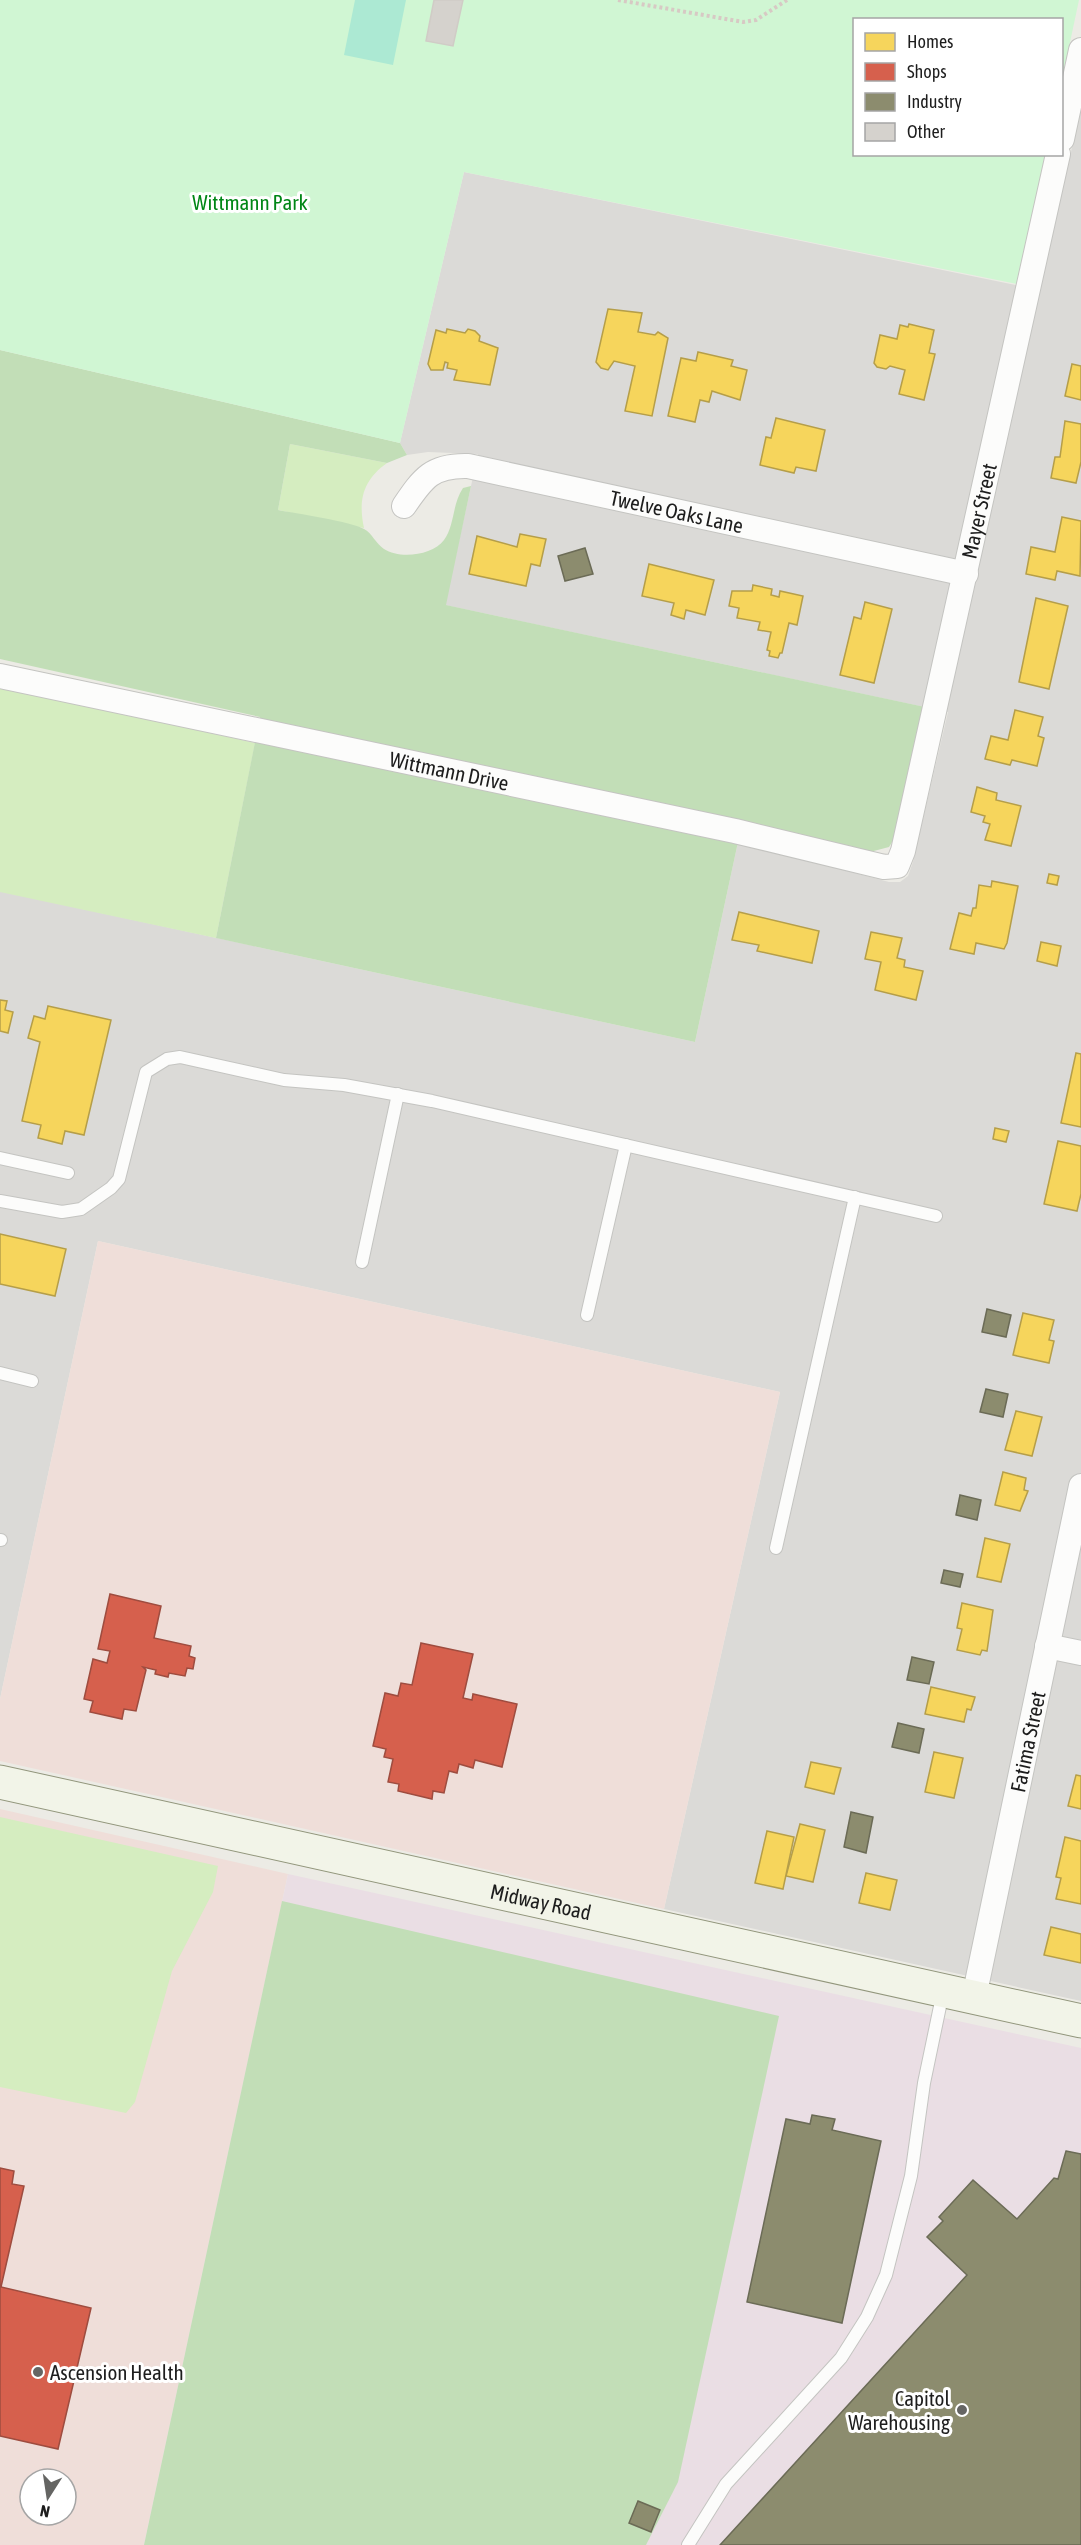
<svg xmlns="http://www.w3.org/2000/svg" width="1081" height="2545" font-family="'Asap Condensed',sans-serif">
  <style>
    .residential { fill: #dbdad7 }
    .commercial { fill: #efded9; fill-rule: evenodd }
    .industrial { fill: #eadee4 }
    .grass { fill: #d5edc0 }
    .forest { fill: #c2deb7 }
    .park { fill: #d0f6d3 }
    .pitch { fill: #ace9d3 }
    .homes { fill: #f6d55c; stroke: #b59e49; stroke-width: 1.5 }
    .shops { fill: #d6604d; stroke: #9e4c3f; stroke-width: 1.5 }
    .industry { fill: #8c8c6e; stroke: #6b6b56; stroke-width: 1.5 }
    .building { fill: #d5d2cd; stroke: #d0ccc6; stroke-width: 1.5 }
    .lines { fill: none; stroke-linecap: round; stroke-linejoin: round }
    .service-casing { stroke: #c4c4c1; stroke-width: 14 }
    .minor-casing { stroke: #c4c4c1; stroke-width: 26 }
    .secondary-casing { stroke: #92967c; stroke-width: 35 }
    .path { stroke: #d7c9c4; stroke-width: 4; stroke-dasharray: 3 3; stroke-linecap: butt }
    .service { stroke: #fcfcfb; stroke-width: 12 }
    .minor { stroke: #fcfcfb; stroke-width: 24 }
    .secondary { stroke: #f2f4e8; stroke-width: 33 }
    .poi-dot { fill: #656563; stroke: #fff; stroke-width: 2 }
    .labels { text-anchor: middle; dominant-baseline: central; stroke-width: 6; stroke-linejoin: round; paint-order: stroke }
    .park-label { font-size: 21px; fill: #008616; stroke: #fff }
    .street-label { font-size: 21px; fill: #1d1d1d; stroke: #fff }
    .poi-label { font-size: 21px; fill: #1d1d1d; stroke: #fff; text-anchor: start }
  </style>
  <rect width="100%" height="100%" fill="#ecebe5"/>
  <polygon class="residential" points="1081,107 1081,2001 664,1909 780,1392 98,1241 0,1699 0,891 695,1042 738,842 889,882 900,882 908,876 913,862 948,712 445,605 478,454 428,452 407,455 400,443 464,172 1040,290"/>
  <g class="commercial">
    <polygon points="98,1241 780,1392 664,1909 0,1761 0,1699"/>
    <path d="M0,1809L288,1874L144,2545H0ZM30,2479H66V2515H30Z"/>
  </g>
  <polygon class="industrial" points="288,1874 1081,2048 1081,2545 144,2545"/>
  <g class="grass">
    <path d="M290,444L387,463C363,480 358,500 364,528L278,510Z"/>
    <polygon points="0,686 255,743 216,938 0,892"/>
    <polygon points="0,1817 218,1866 213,1892 172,1971 135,2102 126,2113 0,2087"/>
  </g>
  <g class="forest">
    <path d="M0,350L400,443L407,455L387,463L290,444L278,510C294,513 353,522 364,529C372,533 376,544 384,549C399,559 432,556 444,540C455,525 452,504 463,488L471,486L446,605L925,707L897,834L889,847L866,853L738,842L695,1042L216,938L260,717L0,659Z"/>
    <polygon points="282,1901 779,2016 678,2482 646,2545 144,2545"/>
  </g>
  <polygon class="park" points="0,0 1079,0 1062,80 1062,20 854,20 854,154 1045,155 1017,284 464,172 400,443 0,350"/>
  <polygon class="pitch" points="355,0 406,0 393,65 344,55"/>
  <g class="homes">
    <polygon points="608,309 642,313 638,332 655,335 658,332 668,338 652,416 625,411 635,366 614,361 608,370 601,368 596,362"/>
    <polygon points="909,324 934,330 929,353 935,354 924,400 899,394 905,370 890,366 886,369 877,367 874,363 880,335 897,339 900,325 908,327"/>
    <polygon points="447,329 465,333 468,329 475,331 480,336 479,341 498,348 490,385 454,380 457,370 447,368 448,363 445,362 443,370 431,370 428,364 436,330 446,333"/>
    <polygon points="698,352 733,360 731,366 747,370 740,400 712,391 709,402 700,400 695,422 668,416 681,358 696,361"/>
    <polygon points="1072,364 1081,366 1081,400 1065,396"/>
    <polygon points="776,418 825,430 816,471 796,467 794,473 760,465 766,437 771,438"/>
    <polygon points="1065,421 1081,424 1081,462 1076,483 1051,478 1055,457 1060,457"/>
    <polygon points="1062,517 1081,521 1080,576 1057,571 1055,580 1026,574 1031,547 1055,552"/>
    <polygon points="520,534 546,539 540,566 531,564 526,586 469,574 477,536 517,547"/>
    <polygon points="649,564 714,580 705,615 686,610 684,619 671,615 674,603 642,596"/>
    <polygon points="753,585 772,589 771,595 779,597 780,591 803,596 797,625 789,623 782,653 780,653 778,658 769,656 770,651 767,650 771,632 758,630 760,622 737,618 739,608 729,606 732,591 752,591"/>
    <polygon points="1036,598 1068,606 1049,689 1019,682"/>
    <polygon points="865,602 892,609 874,683 840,675 854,617 861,619"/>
    <polygon points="1015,710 1043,717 1038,736 1044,738 1037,766 1012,760 1010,765 985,759 991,736 1008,740"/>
    <polygon points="977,787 997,793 996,800 1021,806 1011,846 985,840 990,824 983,822 985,816 971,812"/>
    <polygon points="1049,874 1059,876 1057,885 1047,883"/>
    <polygon points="992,881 1018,886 1007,943 1004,949 976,943 974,954 950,949 959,913 971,916 973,908 976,908 979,885 991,887"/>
    <polygon points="739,912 819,931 812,963 757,951 759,945 732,940"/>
    <polygon points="871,932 902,938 897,958 905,960 904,967 923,971 916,1000 875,990 881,962 865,959"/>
    <polygon points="1041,942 1061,946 1057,966 1037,961"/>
    <polygon points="0,1000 7,1001 5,1010 13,1012 8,1033 0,1031"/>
    <polygon points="48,1006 111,1020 84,1135 65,1131 62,1144 38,1138 41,1125 22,1121 40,1042 28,1038 34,1016 45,1019"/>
    <polygon points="1076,1053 1081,1054 1081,1127 1061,1123"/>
    <polygon points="995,1128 1009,1131 1006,1142 993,1139"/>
    <polygon points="1058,1141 1081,1146 1081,1194 1077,1211 1044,1204"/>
    <polygon points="0,1234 66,1249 55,1296 0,1284"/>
    <polygon points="1023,1313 1054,1320 1049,1340 1054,1341 1049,1363 1013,1355"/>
    <polygon points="1016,1411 1042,1417 1032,1456 1005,1450"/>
    <polygon points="1003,1472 1026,1478 1024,1490 1028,1491 1020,1511 995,1505"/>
    <polygon points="985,1538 1010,1544 1001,1582 977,1577"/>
    <polygon points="962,1603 993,1610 987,1651 982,1650 980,1655 957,1650 962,1629 957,1628"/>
    <polygon points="931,1687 975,1697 971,1710 967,1709 964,1722 925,1714"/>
    <polygon points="934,1752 963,1758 954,1798 925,1792"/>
    <polygon points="811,1762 841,1768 834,1794 805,1787"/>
    <polygon points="1076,1775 1081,1776 1081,1809 1068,1806"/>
    <polygon points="800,1824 825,1830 813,1882 786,1876"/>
    <polygon points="767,1831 794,1837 783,1889 755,1883"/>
    <polygon points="1065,1837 1081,1841 1081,1904 1056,1899 1061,1878 1056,1877"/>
    <polygon points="866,1873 897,1880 890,1910 859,1903"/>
    <polygon points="1051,1927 1081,1934 1081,1963 1044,1955"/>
  </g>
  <g class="shops">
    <polygon points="110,1594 161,1606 154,1638 191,1646 189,1656 195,1658 193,1669 187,1668 185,1676 169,1673 168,1677 155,1674 156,1670 143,1667 146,1670 136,1711 124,1709 122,1719 90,1712 93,1701 84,1699 93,1659 107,1663 110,1651 98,1649"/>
    <polygon points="421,1643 473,1654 463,1698 472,1700 473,1694 517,1704 502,1767 475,1760 473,1768 459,1764 457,1773 449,1771 444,1793 433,1791 432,1799 398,1791 399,1784 388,1782 393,1759 384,1757 386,1749 373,1746 385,1693 398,1696 401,1683 412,1685"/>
    <polygon points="0,2168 14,2171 12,2184 24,2186 1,2287 91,2308 58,2449 0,2436"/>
  </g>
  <g class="industry">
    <polygon points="585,548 593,574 565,581 558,556"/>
    <polygon points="987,1309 1011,1315 1006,1337 982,1332"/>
    <polygon points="986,1389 1008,1394 1003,1417 980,1412"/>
    <polygon points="960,1495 981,1500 977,1520 956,1515"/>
    <polygon points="944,1570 963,1574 960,1587 941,1583"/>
    <polygon points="912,1657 934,1662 929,1684 907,1680"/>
    <polygon points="898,1723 924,1729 919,1753 892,1747"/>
    <polygon points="851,1812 873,1817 866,1853 844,1847"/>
    <polygon points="812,2115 835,2119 832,2130 881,2141 842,2323 747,2302 786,2119 810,2124"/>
    <polygon points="1066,2151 1081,2154 1081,2545 720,2545 967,2275 927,2237 943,2221 939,2217 973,2180 1017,2219 1054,2178 1058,2179"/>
    <polygon points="638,2501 660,2510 651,2532 629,2523"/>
  </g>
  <polygon class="building" points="434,0 463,0 453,46 426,41"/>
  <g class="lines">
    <g class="service-casing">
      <g id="service">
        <polyline points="0,1158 68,1173"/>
        <polyline points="0,1201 62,1212 81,1209 111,1188 119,1179 146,1072 167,1059 180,1057 284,1080 344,1085 432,1101 936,1216"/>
        <polyline points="362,1262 398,1094"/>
        <polyline points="587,1315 626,1145"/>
        <polyline points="0,1373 32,1381"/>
        <polyline points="0,1540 1,1540"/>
        <polyline points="776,1548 855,1197"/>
        <polyline points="688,2545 726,2484 841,2358 867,2317 886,2275 911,2176 924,2083 943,1992"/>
      </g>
    </g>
    <g class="minor-casing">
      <g id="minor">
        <polyline points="1062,139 1081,50"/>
        <path id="s1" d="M404,506C423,478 432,465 468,466L966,574"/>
        <path id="s2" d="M0,676L735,831L884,867L897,866L903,851L1058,154"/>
        <polyline points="1047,1646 1081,1653"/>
        <path id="s3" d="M974,1997L1081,1486"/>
      </g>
    </g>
    <g class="secondary-casing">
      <g id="secondary">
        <path id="s4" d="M0,1782L1081,2021"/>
      </g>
    </g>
    <polyline class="path" points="618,0 743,22 756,20 787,0"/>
    <use href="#service" class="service"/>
    <use href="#minor" class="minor"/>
    <use href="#secondary" class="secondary"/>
  </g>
  <g class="poi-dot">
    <circle cx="38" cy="2372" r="6"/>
    <circle cx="962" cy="2410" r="6"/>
  </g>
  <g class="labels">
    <g class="park-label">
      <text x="250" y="202">Wittmann Park</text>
    </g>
    <g class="street-label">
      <text stroke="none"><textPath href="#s1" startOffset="294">Twelve Oaks Lane</textPath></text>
      <text stroke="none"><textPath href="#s2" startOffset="1282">Mayer Street</textPath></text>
      <text stroke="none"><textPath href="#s2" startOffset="459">Wittmann Drive</textPath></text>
      <text stroke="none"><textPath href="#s3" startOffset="261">Fatima Street</textPath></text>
      <text stroke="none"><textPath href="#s4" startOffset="554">Midway Road</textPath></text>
    </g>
    <g class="poi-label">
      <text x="50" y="2372">Ascension Health</text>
      <text x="950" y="2398" text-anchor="end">Capitol<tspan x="950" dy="24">Warehousing</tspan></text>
    </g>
  </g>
  <rect x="853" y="18" width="210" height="138" fill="#ffffff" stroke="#a5a5a5" stroke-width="1.5"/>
  <rect x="865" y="33" width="30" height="18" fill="#f6d55c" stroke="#a5a5a5" stroke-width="1.5"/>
  <text x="907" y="48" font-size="18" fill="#1d1d1d">Homes</text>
  <rect x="865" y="63" width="30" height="18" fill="#d6604d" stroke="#a5a5a5" stroke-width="1.5"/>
  <text x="907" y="78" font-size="18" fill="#1d1d1d">Shops</text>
  <rect x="865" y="93" width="30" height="18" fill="#8c8c6e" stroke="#a5a5a5" stroke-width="1.5"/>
  <text x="907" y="108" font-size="18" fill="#1d1d1d">Industry</text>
  <rect x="865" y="123" width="30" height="18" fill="#d5d2cd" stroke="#a5a5a5" stroke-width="1.5"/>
  <text x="907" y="138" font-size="18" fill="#1d1d1d">Other</text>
  <g transform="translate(48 2497) rotate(192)"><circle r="28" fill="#ffffff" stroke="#a5a5a5" stroke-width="1.5"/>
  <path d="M0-4.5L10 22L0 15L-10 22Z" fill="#656563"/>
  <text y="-9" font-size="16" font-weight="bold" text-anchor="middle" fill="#1d1d1d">N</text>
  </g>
</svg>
